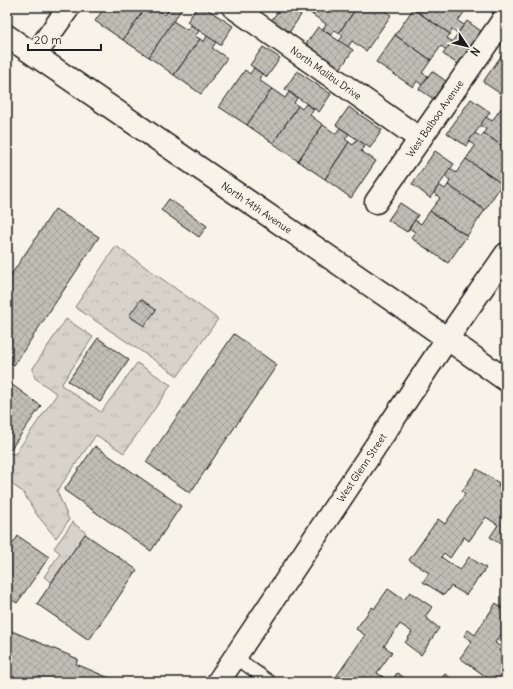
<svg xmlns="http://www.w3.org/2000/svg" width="513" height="689" font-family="Delius,sans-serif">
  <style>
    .grass { fill: url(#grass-tufts); stroke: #7a7874 }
    .forest { fill: url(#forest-crowns); stroke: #7a7874 }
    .building { fill: url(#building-cross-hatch); stroke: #1c1c1c }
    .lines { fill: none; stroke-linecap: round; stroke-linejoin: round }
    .lane-casing { stroke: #1c1c1c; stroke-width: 15 }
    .street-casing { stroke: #1c1c1c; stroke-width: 25 }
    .secondary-casing { stroke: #1c1c1c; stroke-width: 25 }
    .lane { stroke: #f7f3e8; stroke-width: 12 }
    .street { stroke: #f7f3e8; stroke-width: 22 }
    .secondary { stroke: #f7f3e8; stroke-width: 22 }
    .labels { text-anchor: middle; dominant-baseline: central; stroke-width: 4; stroke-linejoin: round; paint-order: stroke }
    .street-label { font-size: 10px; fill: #1c1c1c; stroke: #f7f3e8 }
  </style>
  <defs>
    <pattern id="grass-tufts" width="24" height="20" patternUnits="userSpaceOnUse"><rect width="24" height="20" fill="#d7d3cb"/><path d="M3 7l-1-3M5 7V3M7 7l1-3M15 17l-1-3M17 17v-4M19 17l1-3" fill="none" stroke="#b8b5ae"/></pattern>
    <pattern id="forest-crowns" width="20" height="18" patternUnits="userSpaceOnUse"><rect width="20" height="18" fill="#d7d3cb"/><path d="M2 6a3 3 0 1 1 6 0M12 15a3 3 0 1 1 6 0" fill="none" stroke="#b8b5ae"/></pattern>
    <pattern id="building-cross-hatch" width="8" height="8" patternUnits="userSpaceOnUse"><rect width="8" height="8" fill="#c0beb5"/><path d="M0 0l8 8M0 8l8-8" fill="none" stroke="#a4a39b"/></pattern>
  </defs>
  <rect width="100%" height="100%" fill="#f7f3e8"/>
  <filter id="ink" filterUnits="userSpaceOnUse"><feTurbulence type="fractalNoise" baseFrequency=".025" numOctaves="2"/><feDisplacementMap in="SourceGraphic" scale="8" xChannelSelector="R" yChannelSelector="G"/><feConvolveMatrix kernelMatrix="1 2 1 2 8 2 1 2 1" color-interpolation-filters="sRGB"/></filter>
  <g filter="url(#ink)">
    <g class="grass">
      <polygon points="66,319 93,337 61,385 101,412 137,363 171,385 124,453 96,435 57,491 69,520 56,538 37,515 23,492 7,481 7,453 15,454 57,394 35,378 33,372 33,368"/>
      <polygon points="73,522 77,526 86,533 51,582 44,577 60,553 54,548"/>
    </g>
    <polygon class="forest" points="116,246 218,319 178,376 75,307"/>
    <g class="building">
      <polygon points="105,7 146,7 123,40 95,21"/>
      <polygon points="146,7 164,7 160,12 165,15 171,7 183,7 149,57 123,40"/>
      <polygon points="197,7 204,7 233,26 220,45 187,22"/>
      <polygon points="281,7 290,7 301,15 288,34 271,21"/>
      <polygon points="290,7 300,7 296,12"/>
      <polygon points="302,7 319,7 313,15"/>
      <polygon points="319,7 357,7 339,33 335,30 331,35 323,30 326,24 313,15"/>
      <polygon points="357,7 379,7 391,15 366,51 352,41 348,47 339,41 343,36 339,33"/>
      <polygon points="414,7 465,7 467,8 458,21 464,25 458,33 452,30 450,34 413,9"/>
      <polygon points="485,7 503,7 497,16"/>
      <polygon points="413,9 450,34 447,38 453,42 447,50 441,46 431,60 395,35"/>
      <polygon points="173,21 187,30 191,25 199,31 195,36 200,39 174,75 149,57"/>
      <polygon points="467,21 485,34 462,67 443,54"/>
      <polygon points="318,27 353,50 340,69 305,45"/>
      <polygon points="395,35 431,60 422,73 428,76 422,85 417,81 413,87 376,62"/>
      <polygon points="207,36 216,42 212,48 227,58 201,94 174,75 200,39 204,42"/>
      <polygon points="263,47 280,58 267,77 250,65"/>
      <polygon points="506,49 506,88 501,94 483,82"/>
      <polygon points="254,68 262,74 259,80 272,89 247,125 219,107 245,70 250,74"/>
      <polygon points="297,71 331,94 319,112 285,89"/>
      <polygon points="432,71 450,84 438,102 419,89"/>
      <polygon points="272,89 285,98 289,92 297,98 294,103 298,106 273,143 247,125"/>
      <polygon points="471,99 490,112 466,146 447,133"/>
      <polygon points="506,100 506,110 502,107"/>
      <polygon points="306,104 314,109 310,115 323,125 298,161 273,143 298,106 302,109"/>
      <polygon points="349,107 382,130 370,148 336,125"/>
      <polygon points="502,107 506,110 506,149 484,133 486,129 480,125 486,117 492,121"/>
      <polygon points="323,125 336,134 340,128 349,134 345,139 349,142 325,179 298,161"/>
      <polygon points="475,133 481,137 484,133 506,149 506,179 502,184 466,159 475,146 469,141"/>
      <polygon points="357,139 365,145 361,151 376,161 351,198 325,179 349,142 353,145"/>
      <polygon points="435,151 454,164 430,198 412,184"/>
      <polygon points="466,159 502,184 485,210 448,185 450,181 445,177 450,168 456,173"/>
      <polygon points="439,185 445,189 448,185 485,210 467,236 430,211 440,198 434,193"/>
      <polygon points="169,199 207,226 199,237 161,210"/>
      <polygon points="400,203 418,215 407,232 388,220"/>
      <polygon points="55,209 99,237 14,365 7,360 7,281"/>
      <polygon points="430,211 467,236 448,263 411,238 415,232 409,228 415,220 421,224"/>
      <polygon points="141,299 156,310 144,326 129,316"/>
      <polygon points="234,334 277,365 190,493 146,462"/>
      <polygon points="98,338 129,360 100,402 68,381"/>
      <polygon points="7,381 41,406 10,450 7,448"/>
      <polygon points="95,446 181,506 151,551 64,490"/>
      <polygon points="477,469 499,483 498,487 506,493 506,548 490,537 498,525 486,517 469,541 464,537 450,558 444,553 441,557 460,570 469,557 486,568 466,595 451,586 444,595 423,582 429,573 409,560 438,519 445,524 465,494 462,491"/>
      <polygon points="85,534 137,570 89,640 37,604"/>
      <polygon points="18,536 49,557 17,603 7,597 7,552"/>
      <polygon points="388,589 404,600 410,592 432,607 425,617 439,628 421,655 405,643 412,632 400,624 384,646 392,652 377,673 391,682 344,682 336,677 365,635 356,629 372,607 374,609"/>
      <polygon points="506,602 506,629 505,629 495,643 501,647 499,651 506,655 506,682 491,682 492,681 460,658 472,641 464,636 468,630 475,635 496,603 502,608"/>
      <polygon points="7,629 78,659 76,664 119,682 7,682"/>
      <polygon points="397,673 411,682 391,682"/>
      <polygon points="445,674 456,682 439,682"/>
    </g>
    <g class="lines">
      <g class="lane-casing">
        <polyline id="lane" points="235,657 270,682"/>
      </g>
      <g class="street-casing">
        <g id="street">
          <path id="s1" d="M233,7L420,139"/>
          <path id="s2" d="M7,36L405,309L506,380"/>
          <polyline points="35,55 69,7"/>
          <path id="s3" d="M376,202L506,16"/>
        </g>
      </g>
      <g class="secondary-casing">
        <g id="secondary">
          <path id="s4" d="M218,682L235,657L447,339L506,254"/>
        </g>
      </g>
      <use href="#lane" class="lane"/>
      <use href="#street" class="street"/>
      <use href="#secondary" class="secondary"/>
    </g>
  </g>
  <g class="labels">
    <g class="street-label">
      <text stroke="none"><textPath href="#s1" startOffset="114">North Malibu Drive</textPath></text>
      <text stroke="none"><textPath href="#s3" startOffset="102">West Balboa Avenue</textPath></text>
      <text stroke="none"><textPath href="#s2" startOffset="303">North 14th Avenue</textPath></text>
      <text stroke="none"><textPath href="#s4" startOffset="258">West Glenn Street</textPath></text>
    </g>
  </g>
  <rect width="513" height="689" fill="none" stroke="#f7f3e8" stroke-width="24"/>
  <rect x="12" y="12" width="489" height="665" fill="none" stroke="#1c1c1c" stroke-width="1.5" filter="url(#ink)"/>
  <g transform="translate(467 46) rotate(125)" stroke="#f7f3e8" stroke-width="3" paint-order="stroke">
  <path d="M0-3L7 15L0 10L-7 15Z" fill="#1c1c1c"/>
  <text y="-6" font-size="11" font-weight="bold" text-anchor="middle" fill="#1c1c1c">N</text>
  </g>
  <path d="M28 44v6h73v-6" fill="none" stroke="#1c1c1c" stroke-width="2"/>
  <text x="34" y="44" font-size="12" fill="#1c1c1c" stroke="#f7f3e8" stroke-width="3" paint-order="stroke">20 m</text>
</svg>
